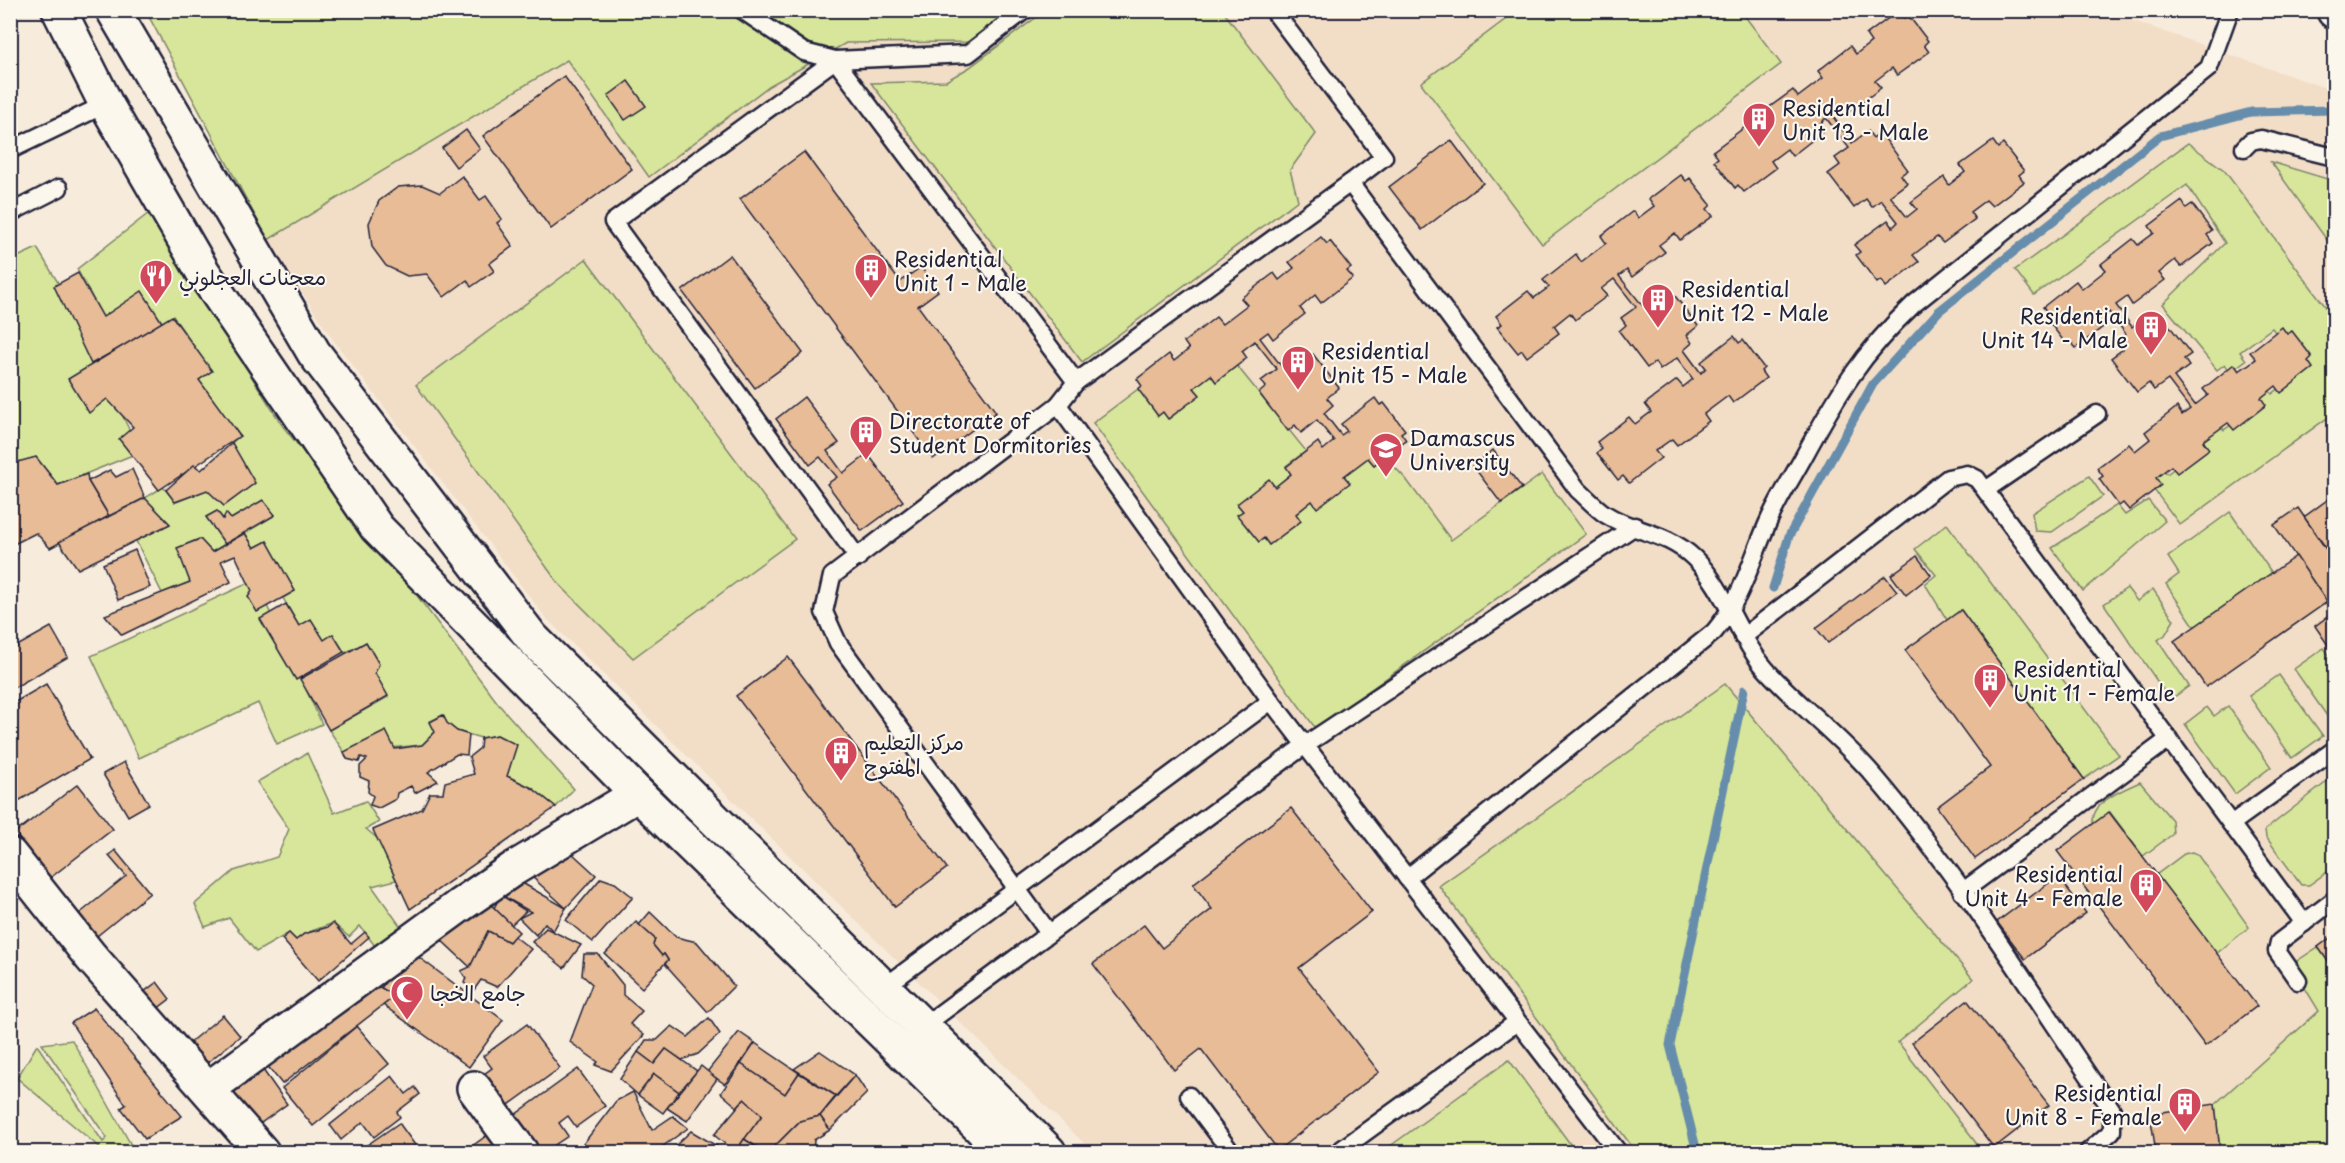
<svg xmlns="http://www.w3.org/2000/svg" width="2345" height="1163" font-family="'Playpen Sans','Playpen Sans Arabic',sans-serif">
  <style>
    .built { fill: #f2ddc7 }
    .green { fill: #d7e69a; stroke: #7c846a; stroke-width: 1.5 }
    .lines { fill: none; stroke-linecap: round; stroke-linejoin: round }
    .stream { stroke: #668dab; stroke-width: 9 }
    .building { fill: #e7bc97; stroke: #22223b; stroke-width: 1.5 }
    .service-casing { stroke: #22223b; stroke-width: 21 }
    .minor-casing { stroke: #22223b; stroke-width: 38 }
    .primary-casing { stroke: #22223b; stroke-width: 38 }
    .trunk-casing { stroke: #22223b; stroke-width: 38 }
    .service { stroke: #fbf7ec; stroke-width: 16 }
    .minor { stroke: #fbf7ec; stroke-width: 33 }
    .primary { stroke: #fbf7ec; stroke-width: 33 }
    .trunk { stroke: #fbf7ec; stroke-width: 33 }
    .labels { text-anchor: middle; dominant-baseline: central; stroke-width: 4.5; stroke-linejoin: round; paint-order: stroke }
    .poi-label { font-size: 21px; fill: #22223b; stroke: #fbf7ec; text-anchor: start }
  </style>
  <rect width="100%" height="100%" fill="#f7ebdb"/>
  <filter id="ink" filterUnits="userSpaceOnUse"><feTurbulence type="fractalNoise" baseFrequency=".0167" numOctaves="2"/><feDisplacementMap in="SourceGraphic" scale="12" xChannelSelector="R" yChannelSelector="G"/><feConvolveMatrix kernelMatrix="1 2 1 2 8 2 1 2 1" color-interpolation-filters="sRGB"/></filter>
  <g filter="url(#ink)">
    <polygon class="built" points="2102,10 2334,91 2334,1152 1093,1152 546,618 331,337 268,240 144,11"/>
    <g class="green">
      <polygon points="1046,10 1223,11 1316,134 1290,170 1298,200 1082,362 871,83 946,81 970,67"/>
      <polygon points="1518,10 1741,11 1781,64 1542,244 1421,83"/>
      <polygon points="146,11 1011,11 972,42 846,43 769,86 649,177 567,60 268,240"/>
      <polygon points="2188,143 2224,170 2334,318 2334,413 2180,525 2146,479 2162,467 2167,474 2199,449 2194,442 2219,423 2224,430 2256,406 2266,387 2272,394 2304,369 2272,328 2240,352 2246,360 2230,372 2225,364 2217,370 2163,304 2225,243 2187,185 2034,295 2015,270"/>
      <polygon points="2271,162 2334,181 2334,250"/>
      <polygon points="149,213 282,425 412,589 500,706 574,789 556,807 532,788 507,776 516,745 497,735 481,738 457,731 447,723 443,715 430,721 435,732 422,745 344,752 329,730 388,697 375,673 379,664 366,642 345,653 333,634 324,640 299,626 283,598 295,591 267,541 254,548 245,533 275,515 263,500 231,519 226,514 223,519 217,511 206,517 225,544 212,552 199,539 178,548 190,582 162,593 136,541 170,524 145,498 163,487 176,502 207,490 224,506 255,483 232,443 239,436 199,380 211,371 173,316 163,324 142,292 103,317 77,269"/>
      <polygon points="37,248 59,284 140,452 58,485 36,457 11,464 11,260"/>
      <polygon points="586,259 795,539 633,658 558,583 416,385"/>
      <polygon points="1237,366 1306,451 1286,466 1291,474 1275,487 1269,480 1237,504 1243,511 1238,516 1259,542 1264,538 1269,545 1301,521 1296,514 1312,501 1349,483 1344,476 1368,458 1374,465 1385,457 1406,479 1451,540 1542,474 1586,534 1316,729 1093,423 1138,389 1158,416 1163,412 1169,419 1199,395 1194,388 1211,375 1216,382"/>
      <polygon points="2089,476 2103,496 2052,532 2035,531 2032,513"/>
      <polygon points="2148,500 2165,521 2083,591 2052,548 2117,505 2125,515"/>
      <polygon points="2230,512 2272,573 2195,627 2166,584 2179,574 2168,557"/>
      <polygon points="1947,524 2119,755 2084,779 1961,610 1947,620 1925,584 1936,575 1915,549"/>
      <polygon points="255,580 322,724 277,744 258,703 139,758 91,656"/>
      <polygon points="2127,588 2137,601 2153,589 2174,620 2165,635 2158,640 2189,686 2170,700 2104,604"/>
      <polygon points="2324,648 2334,662 2334,721 2332,723 2294,669"/>
      <polygon points="2279,675 2323,736 2292,758 2249,696"/>
      <polygon points="1725,684 1973,979 1898,1042 1983,1152 1636,1152 1439,886"/>
      <polygon points="2228,706 2271,767 2235,794 2185,724 2207,707 2214,716"/>
      <polygon points="307,753 334,813 366,801 379,822 366,829 378,839 396,880 372,886 401,927 375,946 360,926 349,937 333,923 304,934 296,940 289,933 256,952 229,918 205,927 195,904 234,871 277,857 289,829 257,782"/>
      <polygon points="2328,781 2334,782 2334,867 2309,885 2301,885 2266,837 2265,830"/>
      <path d="M2140,782L2172,820L2173,834L2143,856L2110,812L2093,824C2091,801 2123,790 2140,782Z"/>
      <polygon points="2192,852 2197,854 2249,927 2216,954 2156,875 2184,854"/>
      <polygon points="2318,947 2334,970 2334,1152 2220,1152 2215,1104 2319,1011 2291,965"/>
      <polygon points="72,1040 135,1152 95,1152 99,1147 17,1078 37,1045 103,1142 107,1138 42,1044"/>
      <polygon points="1509,1060 1576,1152 1382,1152"/>
    </g>
    <g class="lines">
      <g class="stream">
        <polyline points="1773,588 1789,536 1873,384 1939,311 2160,136 2251,112 2334,110"/>
        <polyline points="1697,1152 1670,1045 1744,690"/>
      </g>
    </g>
    <g class="building">
      <polygon points="1898,11 1904,18 1908,15 1928,41 1924,45 1929,52 1897,75 1892,68 1875,81 1881,88 1849,112 1844,105 1831,114 1852,143 1868,131 1873,138 1880,132 1908,170 1901,175 1907,183 1890,196 1907,217 1917,209 1911,202 1944,177 1949,185 1965,172 1960,165 1993,141 1998,148 2003,144 2024,171 2019,175 2024,182 1992,206 1986,200 1970,212 1975,219 1943,243 1937,237 1913,255 1919,262 1886,287 1881,280 1877,283 1856,255 1860,252 1854,245 1888,220 1893,227 1898,222 1881,200 1872,207 1866,199 1854,208 1828,174 1840,165 1835,158 1849,148 1826,118 1819,125 1824,131 1792,156 1787,149 1771,161 1776,168 1744,192 1738,185 1735,188 1714,161 1718,158 1713,151 1745,127 1750,134 1766,121 1760,114 1793,90 1798,97 1823,78 1818,71 1850,46 1856,54 1871,42 1866,35"/>
      <polygon points="564,76 632,169 551,229 483,136"/>
      <polygon points="628,81 646,106 625,120 608,96"/>
      <polygon points="466,130 480,149 456,167 442,148"/>
      <polygon points="1451,140 1483,183 1422,230 1389,187"/>
      <polygon points="804,152 900,282 921,267 938,291 918,306 996,412 933,459 740,199"/>
      <polygon points="1681,175 1686,181 1690,178 1711,205 1707,209 1713,216 1680,240 1675,233 1659,245 1665,252 1632,277 1627,270 1619,276 1642,305 1655,294 1660,301 1672,292 1698,326 1687,335 1692,343 1684,350 1701,373 1706,368 1701,362 1734,336 1739,343 1743,340 1764,368 1761,371 1766,378 1733,403 1728,396 1704,414 1709,421 1677,445 1672,439 1655,451 1661,458 1629,483 1623,476 1618,480 1597,453 1602,449 1597,442 1629,417 1635,424 1651,412 1645,404 1677,380 1683,387 1693,379 1677,358 1660,370 1655,362 1647,368 1619,331 1626,325 1621,318 1636,307 1614,279 1601,289 1607,296 1575,320 1570,313 1554,326 1559,333 1527,357 1522,350 1518,353 1497,327 1502,324 1496,316 1528,291 1534,298 1549,287 1543,280 1576,254 1581,262 1606,243 1601,236 1633,211 1638,218 1654,206 1649,199"/>
      <polygon points="462,176 480,200 486,196 502,219 497,223 513,246 489,264 494,271 471,287 467,280 444,297 427,274 407,276 386,266 372,247 369,223 379,201 398,187 422,185 440,193"/>
      <polygon points="2182,201 2186,208 2192,204 2212,231 2207,235 2213,243 2181,267 2175,260 2159,273 2165,280 2132,305 2127,297 2116,305 2132,327 2149,314 2155,322 2162,316 2191,354 2184,359 2189,366 2174,377 2195,405 2208,395 2203,389 2234,364 2239,371 2256,359 2250,352 2282,327 2287,334 2292,331 2312,357 2308,361 2313,368 2281,393 2276,386 2261,398 2266,405 2234,430 2228,423 2203,441 2209,449 2177,473 2171,466 2156,478 2161,485 2129,510 2123,503 2119,506 2099,479 2103,476 2097,468 2129,444 2135,451 2150,439 2145,432 2177,407 2182,415 2190,409 2168,380 2154,390 2149,383 2137,392 2111,358 2123,349 2117,341 2126,334 2109,312 2103,316 2108,323 2076,348 2070,341 2066,344 2045,317 2049,314 2043,307 2076,281 2082,289 2106,270 2101,264 2133,239 2138,245 2154,233 2149,226"/>
      <polygon points="1321,237 1327,244 1330,241 1351,268 1347,271 1353,278 1321,303 1315,295 1300,308 1305,314 1273,339 1268,332 1260,338 1282,367 1296,357 1301,363 1313,354 1339,388 1327,398 1333,405 1324,413 1341,435 1347,431 1341,424 1375,398 1380,405 1384,403 1405,430 1401,433 1406,440 1374,465 1368,458 1344,476 1350,483 1317,508 1312,501 1296,514 1301,521 1269,545 1264,538 1259,542 1237,515 1243,511 1237,504 1269,479 1275,487 1291,474 1286,467 1318,442 1323,450 1334,441 1317,420 1301,433 1295,425 1288,431 1259,393 1266,387 1261,381 1277,369 1255,341 1242,351 1247,358 1216,382 1211,375 1194,388 1200,395 1168,419 1163,412 1158,416 1138,389 1142,386 1137,379 1169,354 1174,361 1189,349 1184,342 1216,317 1222,324 1247,305 1241,298 1274,273 1279,280 1294,268 1289,262"/>
      <polygon points="730,255 803,353 755,388 682,291"/>
      <polygon points="78,273 103,317 142,291 163,324 91,364 54,286"/>
      <polygon points="172,316 212,371 199,380 240,436 159,490 119,439 133,427 107,399 89,413 68,379"/>
      <polygon points="804,397 839,443 827,451 843,473 868,454 903,501 862,531 827,484 837,477 820,457 810,465 776,419"/>
      <polygon points="232,443 255,483 224,506 207,490 175,502 166,490 194,465 201,470"/>
      <polygon points="1493,450 1522,488 1501,503 1473,466"/>
      <polygon points="36,457 58,485 87,474 88,481 109,516 50,548 36,533 14,544 10,539 10,464"/>
      <polygon points="132,469 145,498 109,516 88,481 110,470 116,477"/>
      <polygon points="2334,495 2334,552 2331,555 2304,517"/>
      <polygon points="145,498 170,524 78,569 59,542"/>
      <polygon points="263,500 275,515 225,544 206,517 217,511 223,519 226,513 231,519"/>
      <polygon points="2298,508 2334,561 2334,612 2274,525"/>
      <polygon points="245,533 254,548 267,541 295,591 257,612 248,597 252,591 235,555 221,561 231,582 122,635 105,615 190,582 177,548 200,539 212,552"/>
      <polygon points="135,550 150,587 118,600 103,564"/>
      <polygon points="1917,556 1931,575 1906,595 1891,575"/>
      <polygon points="2296,556 2327,602 2206,687 2174,641"/>
      <polygon points="1885,576 1897,591 1828,643 1816,628"/>
      <polygon points="286,604 299,626 311,619 324,640 333,634 344,652 296,680 260,619"/>
      <polygon points="1961,610 2084,779 1975,859 1937,807 1990,767 1905,650"/>
      <polygon points="2334,612 2334,654 2315,626"/>
      <polygon points="51,627 68,657 10,690 10,650"/>
      <polygon points="366,642 379,664 375,673 388,696 329,730 300,679"/>
      <polygon points="788,657 947,868 895,907 736,696"/>
      <polygon points="46,684 90,759 15,803 10,796 10,705"/>
      <polygon points="443,715 447,723 457,731 469,735 467,755 457,754 428,772 438,781 415,793 411,786 397,793 396,799 379,808 370,805 373,796 368,792 369,781 360,777 360,766 367,759 361,757 359,762 347,759 344,752 386,731 395,749 422,745 435,732 430,722"/>
      <polygon points="497,735 517,745 507,776 532,788 556,807 410,909 373,830 422,809 430,793 443,793 445,782 474,774 469,757 480,748 481,738"/>
      <polygon points="124,762 149,804 128,816 103,774"/>
      <polygon points="78,784 113,829 50,878 15,833"/>
      <polygon points="1291,808 1372,912 1299,968 1379,1072 1278,1150 1201,1049 1174,1070 1093,964 1144,925 1162,948 1212,909 1193,884"/>
      <polygon points="2109,812 2257,1006 2205,1046 2057,851"/>
      <polygon points="561,843 596,875 566,908 531,876"/>
      <polygon points="115,850 150,893 97,936 79,914 126,876 109,856"/>
      <polygon points="2058,876 2086,913 2025,959 1997,922"/>
      <polygon points="601,878 615,883 633,897 593,942 566,920"/>
      <polygon points="517,880 566,908 553,931 545,923 536,935 519,918 531,912 501,895"/>
      <polygon points="501,895 526,911 511,925 494,908"/>
      <polygon points="486,900 519,932 509,942 488,931 470,967 438,937"/>
      <polygon points="650,912 676,937 697,942 734,986 708,1012 665,964 668,960 664,954 662,956 653,945 655,939 639,925"/>
      <polygon points="636,922 655,939 653,945 662,956 664,954 668,960 642,988 605,954"/>
      <polygon points="333,923 351,944 365,932 369,937 318,981 282,939 289,933 296,940 304,934 328,927"/>
      <polygon points="546,928 581,945 564,968 532,942"/>
      <polygon points="488,931 509,942 514,936 531,949 497,987 481,980 474,990 464,983 466,978 461,971 470,967"/>
      <polygon points="2334,935 2334,970 2318,947"/>
      <polygon points="409,950 503,1020 469,1067 383,1005 395,996 381,988"/>
      <polygon points="584,954 598,954 623,985 623,995 642,1011 630,1024 644,1035 611,1071 595,1065 598,1062 570,1042 592,984 582,975"/>
      <polygon points="157,982 170,999 153,1012 140,995"/>
      <polygon points="371,982 395,996 282,1084 266,1064"/>
      <polygon points="1967,1000 2049,1105 1994,1148 1912,1043"/>
      <polygon points="94,1008 182,1116 145,1139 121,1108 126,1105 71,1023"/>
      <polygon points="223,1015 240,1036 207,1063 190,1042"/>
      <polygon points="709,1018 720,1034 698,1054 682,1060 666,1049 654,1064 638,1052 646,1040 657,1040 672,1026 688,1037"/>
      <polygon points="527,1024 560,1068 499,1112 476,1080 492,1068 483,1056"/>
      <polygon points="357,1026 389,1064 313,1126 282,1088"/>
      <polygon points="739,1032 755,1043 725,1084 707,1072"/>
      <polygon points="755,1043 799,1073 785,1094 741,1064"/>
      <polygon points="666,1049 697,1071 679,1092 654,1074 638,1095 620,1079 638,1052 654,1064"/>
      <polygon points="820,1051 855,1075 836,1096 794,1069"/>
      <polygon points="741,1064 785,1094 799,1073 836,1096 820,1116 800,1121 769,1152 765,1152 744,1139 762,1115 744,1099 737,1107 721,1093"/>
      <polygon points="701,1066 717,1079 687,1121 667,1108"/>
      <polygon points="578,1069 605,1106 576,1127 568,1116 559,1123 568,1136 544,1152 532,1152 508,1120"/>
      <polygon points="263,1070 287,1104 250,1131 225,1098"/>
      <polygon points="654,1074 679,1092 663,1113 638,1095"/>
      <polygon points="855,1075 867,1093 830,1130 820,1116"/>
      <polygon points="392,1076 406,1094 415,1087 420,1094 397,1112 400,1117 374,1137 363,1122 341,1140 330,1125"/>
      <polygon points="633,1092 652,1130 673,1116 688,1128 655,1152 577,1152 616,1101"/>
      <polygon points="744,1099 762,1115 735,1152 714,1135"/>
      <polygon points="2215,1104 2220,1152 2156,1152 2150,1114"/>
      <polygon points="820,1116 830,1130 814,1140 813,1152 771,1150 800,1121"/>
      <polygon points="399,1123 420,1152 357,1152"/>
      <polygon points="497,1128 515,1152 464,1152"/>
      <polygon points="691,1131 727,1152 677,1152 672,1149"/>
      <polygon points="744,1139 765,1152 736,1152"/>
    </g>
    <g class="lines">
      <g class="service-casing">
        <g id="service">
          <polyline points="742,10 804,52 835,60 1076,382 1058,405 1271,701 1618,1152"/>
          <path d="M1273,10L1384,157L1350,183L1578,490C1587,498 1596,508 1605,514C1634,533 1666,531 1694,558C1728,591 1738,641 1771,675C1804,710 1843,739 1875,777C1963,880 2035,998 2112,1110V1131L2088,1152"/>
          <polyline points="2244,148 2251,141 2261,139 2334,157"/>
          <polyline points="10,150 106,104"/>
          <polyline points="10,213 59,188"/>
          <polyline points="1076,382 1350,183"/>
          <polyline points="1987,489 2097,414"/>
          <polyline points="858,558 613,222 835,60 968,54 1025,10"/>
          <polyline points="1743,637 1948,478 1967,474 1977,479 2304,923"/>
          <polyline points="2231,824 2334,750"/>
          <path d="M1407,878L1714,632C1744,596 1751,559 1770,518C1779,498 1792,478 1803,458C1837,395 1861,354 1914,304L2209,68L2230,10"/>
          <polyline points="1962,892 2169,739"/>
          <polyline points="1049,933 838,643 824,612 832,576 1058,405"/>
          <polyline points="2298,981 2277,951 2279,942 2334,900"/>
          <polyline points="883,988 1271,701"/>
          <polyline points="922,1027 1305,745 1635,526"/>
          <polyline points="1189,1096 1231,1152"/>
          <polyline points="1338,1152 1517,1022"/>
        </g>
      </g>
      <g class="minor-casing">
        <g id="minor">
          <polyline points="10,855 91,957 262,1152"/>
          <polyline points="474,1088 521,1152"/>
          <polyline points="208,1089 459,906 513,869 638,794"/>
        </g>
      </g>
      <g class="primary-casing">
        <g id="primary">
          <polyline points="59,10 106,104 203,272 377,528 638,794 1005,1152"/>
          <polyline points="113,10 314,353 532,638 1049,1152"/>
        </g>
      </g>
      <g class="trunk-casing">
        <polyline id="trunk" points="2334,10 2334,11"/>
      </g>
      <use href="#service" class="service"/>
      <use href="#minor" class="minor"/>
      <use href="#primary" class="primary"/>
      <use href="#trunk" class="trunk"/>
    </g>
  </g>
  <defs>
    <g id="building-pin" transform="scale(1.725)"><path d="M0 17L-7.5 6A9.5 9.5 0 1 1 7.5 6Z" fill="#d1495b" stroke="#fbf7ec"/><path d="M-4-6H4V6H1V3H-1V6H-4ZM-2.5-4.3h1.7v1.8h-1.7ZM.8-4.3h1.7v1.8H.8ZM-2.5-1h1.7V.8h-1.7ZM.8-1h1.7V.8H.8Z" fill="#fff"/></g>
    <g id="restaurant-pin" transform="scale(1.725)"><path d="M0 17L-7.5 6A9.5 9.5 0 1 1 7.5 6Z" fill="#d1495b" stroke="#fbf7ec"/><path d="M-5-6h1v4h1v-4h1v4h1v-4h1v5L-1.5 .5V6h-2V.5L-5-1ZM5-6V6H3V1.5H1.5Q1.5-4 5-6Z" fill="#fff"/></g>
    <g id="university-pin" transform="scale(1.725)"><path d="M0 17L-7.5 6A9.5 9.5 0 1 1 7.5 6Z" fill="#d1495b" stroke="#fbf7ec"/><path d="M0-5L7-2L0 1L-7-2ZM-4 1L0 2.5L4 1V4Q0 6-4 4Z" fill="#fff"/></g>
    <g id="mosque-pin" transform="scale(1.725)"><path d="M0 17L-7.5 6A9.5 9.5 0 1 1 7.5 6Z" fill="#d1495b" stroke="#fbf7ec"/><path d="M3.5-4.9A6 6 0 1 0 3.5 4.9A5 5 0 1 1 3.5-4.9Z" fill="#fff"/></g>
  </defs>
  <g fill-rule="evenodd">
    <use href="#building-pin" x="1759" y="119"/>
    <use href="#building-pin" x="871" y="270"/>
    <use href="#restaurant-pin" x="156" y="276"/>
    <use href="#building-pin" x="1658" y="300"/>
    <use href="#building-pin" x="2151" y="327"/>
    <use href="#building-pin" x="1298" y="362"/>
    <use href="#building-pin" x="866" y="432"/>
    <use href="#university-pin" x="1386" y="449"/>
    <use href="#building-pin" x="1990" y="680"/>
    <use href="#building-pin" x="841" y="753"/>
    <use href="#building-pin" x="2146" y="885"/>
    <use href="#mosque-pin" x="407" y="992"/>
    <use href="#building-pin" x="2185" y="1104"/>
  </g>
  <g class="labels">
    <g class="poi-label">
      <text x="1782" y="107">Residential<tspan x="1782" dy="24">Unit 13 - Male</tspan></text>
      <text x="894" y="258">Residential<tspan x="894" dy="24">Unit 1 - Male</tspan></text>
      <text x="179" y="276">معجنات العجلوني</text>
      <text x="1681" y="288">Residential<tspan x="1681" dy="24">Unit 12 - Male</tspan></text>
      <text x="2128" y="315" text-anchor="end">Residential<tspan x="2128" dy="24">Unit 14 - Male</tspan></text>
      <text x="1321" y="350">Residential<tspan x="1321" dy="24">Unit 15 - Male</tspan></text>
      <text x="889" y="420">Directorate of<tspan x="889" dy="24">Student Dormitories</tspan></text>
      <text x="1409" y="437">Damascus<tspan x="1409" dy="24">University</tspan></text>
      <text x="2013" y="668">Residential<tspan x="2013" dy="24">Unit 11 - Female</tspan></text>
      <text x="864" y="741">مركز التعليم<tspan x="864" dy="24">المفتوح</tspan></text>
      <text x="2123" y="873" text-anchor="end">Residential<tspan x="2123" dy="24">Unit 4 - Female</tspan></text>
      <text x="430" y="992">جامع الخجا</text>
      <text x="2162" y="1092" text-anchor="end">Residential<tspan x="2162" dy="24">Unit 8 - Female</tspan></text>
    </g>
  </g>
  <rect width="2345" height="1163" fill="none" stroke="#fbf7ec" stroke-width="36"/>
  <rect x="18" y="18" width="2309" height="1127" fill="none" stroke="#22223b" stroke-width="2" filter="url(#ink)"/>
</svg>
